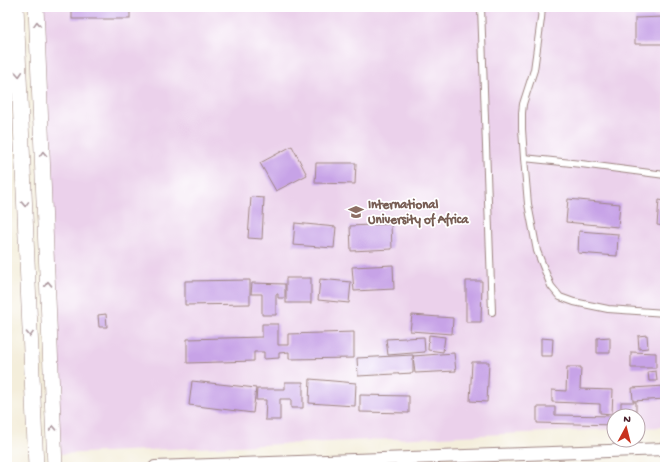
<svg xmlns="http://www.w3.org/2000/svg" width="672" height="474" font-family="'Gochi Hand',sans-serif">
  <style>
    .built { fill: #ebd1eb }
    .building { fill: #c7a3e7 }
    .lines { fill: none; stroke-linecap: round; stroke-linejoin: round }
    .service-casing { stroke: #9f8683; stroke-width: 8 }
    .minor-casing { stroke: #9f8683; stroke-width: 14 }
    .tertiary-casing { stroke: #9f8683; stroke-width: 16 }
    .service { stroke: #fff; stroke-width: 6 }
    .minor { stroke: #fff; stroke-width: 12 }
    .tertiary { stroke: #fff; stroke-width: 15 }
    .oneway { stroke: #ae9aa0 }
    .labels { text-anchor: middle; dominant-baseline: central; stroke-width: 3.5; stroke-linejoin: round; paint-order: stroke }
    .education-label { font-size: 13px; font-weight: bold; fill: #785e54; stroke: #fff; text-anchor: start }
  </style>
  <rect width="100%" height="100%" fill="#fff"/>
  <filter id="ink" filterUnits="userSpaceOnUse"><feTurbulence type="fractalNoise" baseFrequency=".025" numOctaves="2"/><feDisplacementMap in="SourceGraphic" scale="8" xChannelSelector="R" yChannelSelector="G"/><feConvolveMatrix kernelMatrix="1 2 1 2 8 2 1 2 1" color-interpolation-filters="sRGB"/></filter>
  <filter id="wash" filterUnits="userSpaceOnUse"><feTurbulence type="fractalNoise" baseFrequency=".012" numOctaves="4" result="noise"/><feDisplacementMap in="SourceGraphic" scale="16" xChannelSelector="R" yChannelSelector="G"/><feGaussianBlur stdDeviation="0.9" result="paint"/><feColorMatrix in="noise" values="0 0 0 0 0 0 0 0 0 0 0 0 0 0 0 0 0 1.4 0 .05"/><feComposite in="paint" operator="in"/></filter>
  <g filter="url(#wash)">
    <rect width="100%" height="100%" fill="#f4eedb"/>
    <polygon class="built" points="38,7 665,7 665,427 638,428 638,416 614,416 614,429 59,454"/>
    <g id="blocks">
      <g class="building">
        <rect x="72" y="7" width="58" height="12"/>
        <polygon points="665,17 665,44 635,44 635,18"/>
        <polygon points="292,146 307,175 276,191 260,163"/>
        <polygon points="316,163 356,163 355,184 315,183"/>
        <polygon points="251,197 264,198 262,239 248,238"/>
        <polygon points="568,199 620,204 618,227 566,222"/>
        <polygon points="659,200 665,201 665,226 657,225"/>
        <polygon points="295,223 336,227 334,248 293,245"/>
        <polygon points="391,224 392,249 351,251 350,226"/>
        <polygon points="579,231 618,234 617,256 578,253"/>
        <polygon points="393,265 394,289 354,291 352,267"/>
        <rect x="286" y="278" width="25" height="25"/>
        <polygon points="320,279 351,282 349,303 318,300"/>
        <polygon points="250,280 250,304 185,305 185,281"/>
        <polygon points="466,281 482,281 481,322 466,322"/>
        <polygon points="252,283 285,284 285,298 278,298 278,294 276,294 276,315 262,315 262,294 251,294"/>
        <polygon points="106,314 107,327 99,327 98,315"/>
        <polygon points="412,315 453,318 452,334 410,331"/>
        <polygon points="262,324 278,324 278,345 288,345 288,334 354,332 354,358 289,359 289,352 279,353 279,358 264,359 264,352 254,352 254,361 187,363 187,339 262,337"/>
        <polygon points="429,335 445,337 443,352 428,350"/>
        <polygon points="647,335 648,348 639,349 638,336"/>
        <polygon points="424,337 425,352 388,355 386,339"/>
        <polygon points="610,337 610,353 597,353 597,338"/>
        <polygon points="541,338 553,339 552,356 541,356"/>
        <polygon points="631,352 656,353 656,368 631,368"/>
        <polygon points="454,353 456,371 415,373 413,356"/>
        <polygon points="413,355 413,373 358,376 357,358"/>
        <polygon points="472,362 489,362 487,402 470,401"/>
        <polygon points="567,367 581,367 580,389 613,390 612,414 600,413 600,404 552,402 552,390 566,391"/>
        <polygon points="656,371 657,381 649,381 648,372"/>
        <polygon points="310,379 356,383 355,406 309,403"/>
        <polygon points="192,381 256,388 253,413 189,405"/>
        <polygon points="285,382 303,382 303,408 291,408 291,399 280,399 280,420 265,420 266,400 256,400 257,389 285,389"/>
        <polygon points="665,386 665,399 633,401 632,388"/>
        <polygon points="360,395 409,396 409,413 360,412"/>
        <rect x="621" y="402" width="15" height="14"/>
        <polygon points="537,407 555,407 555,415 614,416 614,425 537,423"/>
      </g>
    </g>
  </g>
  <g filter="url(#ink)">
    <use href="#blocks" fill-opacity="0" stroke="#9f8683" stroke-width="1"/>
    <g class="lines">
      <g class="service-casing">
        <g id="service">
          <polyline points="481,7 492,312"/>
          <polyline points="542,7 541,19 534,70 523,104 522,113 522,129 524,158 528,204 537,251 551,286 560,297 574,302 608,309 665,313"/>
          <polyline points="524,158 581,164 665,175"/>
        </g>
      </g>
      <g class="minor-casing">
        <polyline id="minor" points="155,467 665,449"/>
      </g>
      <g class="tertiary-casing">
        <g id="tertiary">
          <polyline points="16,7 36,467"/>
          <polyline points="36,7 55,467"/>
        </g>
      </g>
      <use href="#service" class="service"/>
      <use href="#minor" class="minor"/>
      <use href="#tertiary" class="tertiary"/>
    </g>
    <defs><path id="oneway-chevron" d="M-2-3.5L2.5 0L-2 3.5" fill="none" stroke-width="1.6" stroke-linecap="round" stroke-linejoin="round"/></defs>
    <g class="oneway">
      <use href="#oneway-chevron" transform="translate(37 24) rotate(-92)"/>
      <use href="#oneway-chevron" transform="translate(19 74) rotate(87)"/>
      <use href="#oneway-chevron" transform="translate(43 154) rotate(-92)"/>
      <use href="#oneway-chevron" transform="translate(25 204) rotate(88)"/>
      <use href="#oneway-chevron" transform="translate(48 284) rotate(-92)"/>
      <use href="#oneway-chevron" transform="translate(30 334) rotate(88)"/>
      <use href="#oneway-chevron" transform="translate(53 428) rotate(-92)"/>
    </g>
  </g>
  <defs>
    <g id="university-bare" transform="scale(1.2)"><path d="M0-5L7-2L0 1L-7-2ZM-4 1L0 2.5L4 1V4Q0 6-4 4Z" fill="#8d6e63" stroke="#fff" stroke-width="2.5" paint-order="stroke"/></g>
  </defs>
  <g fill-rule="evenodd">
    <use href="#university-bare" x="356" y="212"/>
  </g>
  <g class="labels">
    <g class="education-label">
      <text x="368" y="205">International<tspan x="368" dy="15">University of Africa</tspan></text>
    </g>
  </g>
  <rect width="672" height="474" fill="none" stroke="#fff" stroke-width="24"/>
  <g transform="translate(626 428) rotate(7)"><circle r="19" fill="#ffffff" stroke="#b7a5aa"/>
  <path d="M0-3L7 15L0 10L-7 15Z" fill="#c8321e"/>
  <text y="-6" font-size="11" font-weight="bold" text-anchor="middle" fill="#4a1f2b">N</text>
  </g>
</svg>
